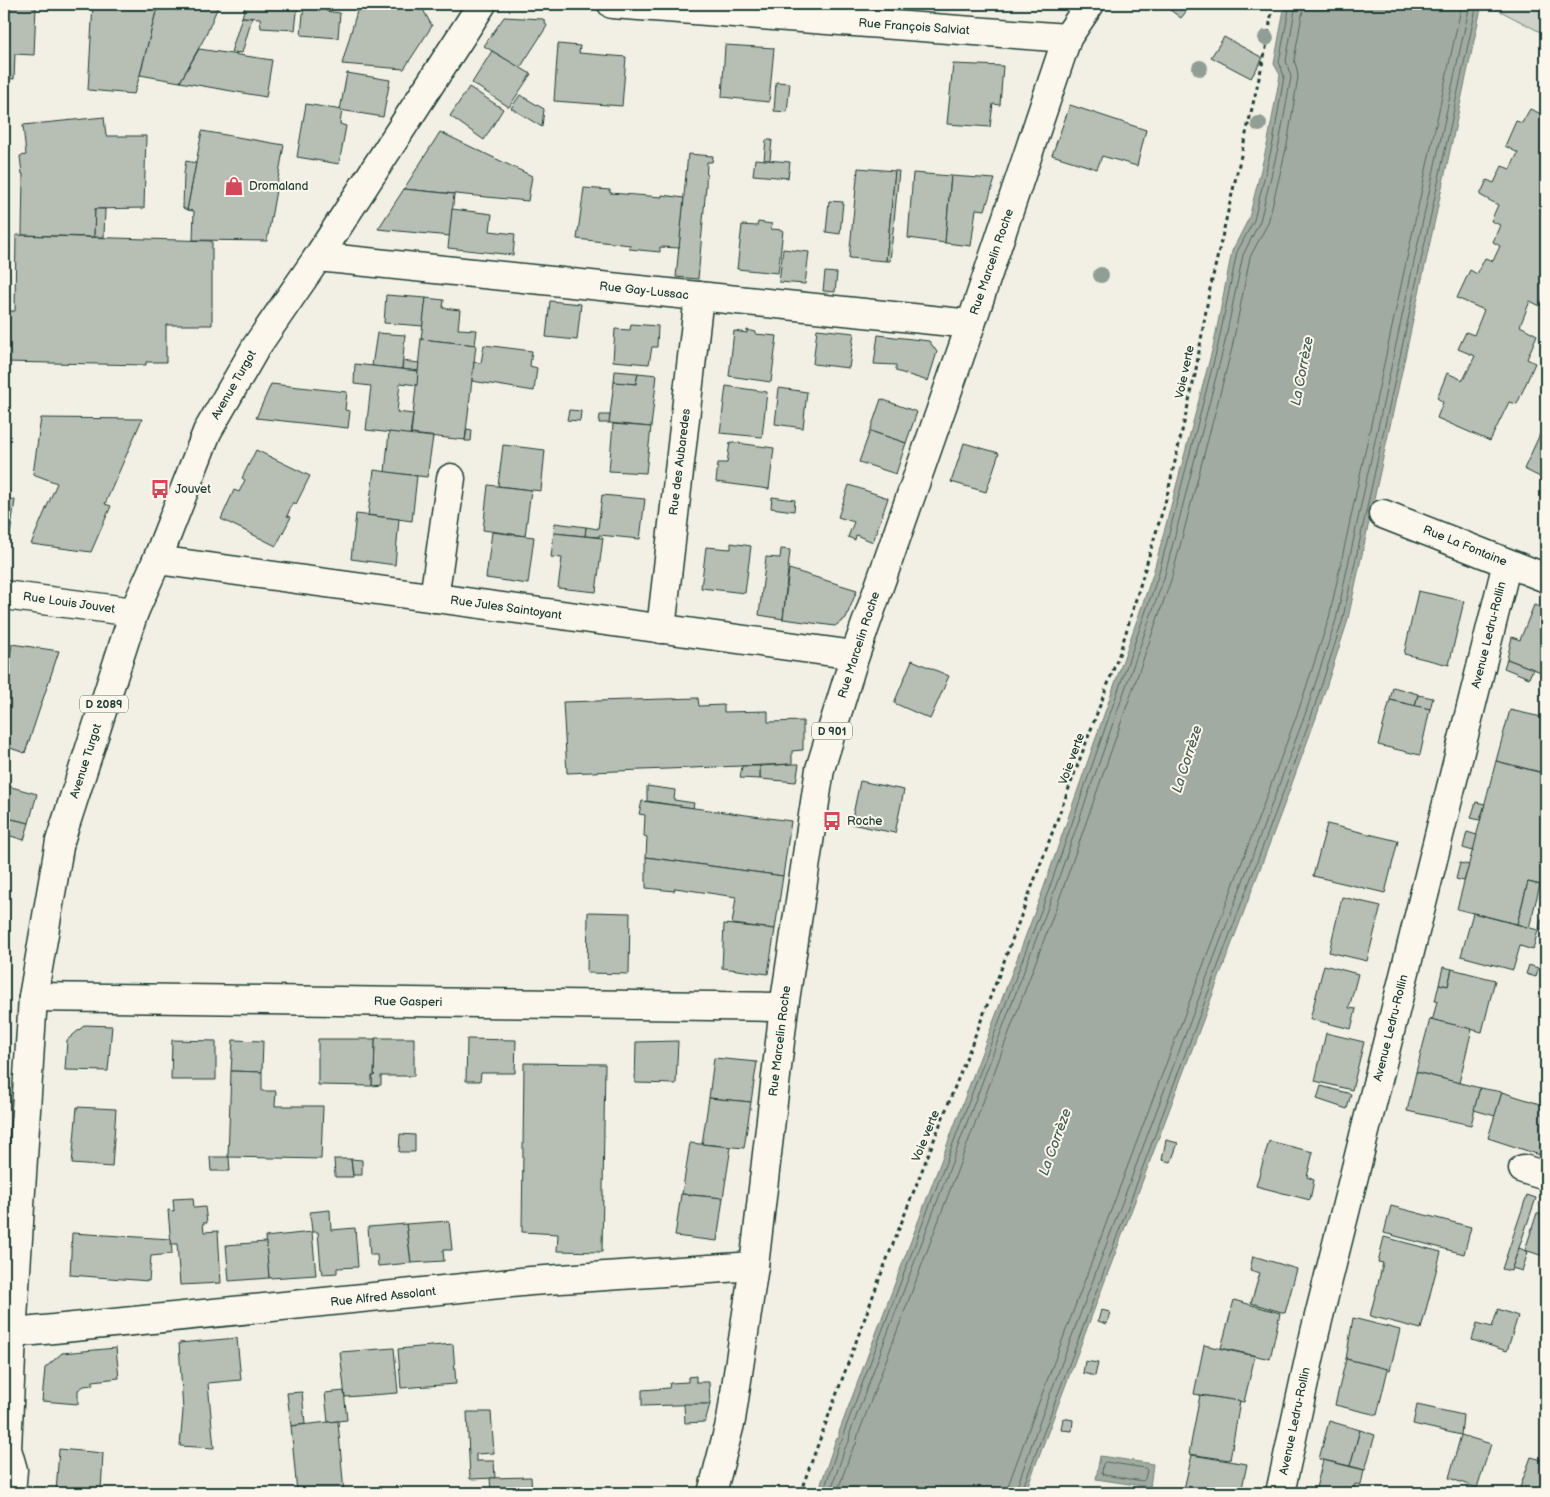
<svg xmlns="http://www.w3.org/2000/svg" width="1550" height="1497" font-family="'Balsamiq Sans',sans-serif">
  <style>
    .green { fill: #cfd2c8; stroke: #77887e }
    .water { fill: #a2aba1; stroke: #6e7f75 }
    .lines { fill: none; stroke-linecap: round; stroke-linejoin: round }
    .shore { stroke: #536960; stroke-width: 1 }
    .building { fill: #b7beb3; stroke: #1f3d34 }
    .minor-casing { stroke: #1f3d34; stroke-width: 31 }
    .primary-casing { stroke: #1f3d34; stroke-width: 31 }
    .path { stroke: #1f3d34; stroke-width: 3; stroke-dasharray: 4 4; stroke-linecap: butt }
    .minor { stroke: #fbf7ec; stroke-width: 28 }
    .primary { stroke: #fbf7ec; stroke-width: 28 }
    .tree { fill: #919e94 }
    .labels { text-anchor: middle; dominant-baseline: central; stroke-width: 4; stroke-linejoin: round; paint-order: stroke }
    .shield { fill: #fbf7ec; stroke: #61756b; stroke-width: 1 }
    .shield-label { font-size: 11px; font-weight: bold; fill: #1f3d34 }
    .street-label { font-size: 12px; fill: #1f3d34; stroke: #fbf7ec }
    .poi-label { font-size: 12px; fill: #1f3d34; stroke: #fbf7ec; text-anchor: start }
    .water-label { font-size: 14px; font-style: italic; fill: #465e55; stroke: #fbf7ec }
  </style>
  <rect width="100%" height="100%" fill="#f2f0e5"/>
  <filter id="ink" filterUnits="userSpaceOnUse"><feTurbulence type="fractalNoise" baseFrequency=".02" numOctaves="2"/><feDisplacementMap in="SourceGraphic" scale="10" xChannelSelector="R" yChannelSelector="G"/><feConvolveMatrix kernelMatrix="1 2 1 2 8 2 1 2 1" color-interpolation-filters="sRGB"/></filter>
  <g filter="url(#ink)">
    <polygon class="green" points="1487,4 1546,4 1546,35"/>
    <g class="water">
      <polygon points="1285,4 1482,4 1347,623 1317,715 1287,797 1025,1493 818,1493 836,1439 839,1438 839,1432 1043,890 1153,574 1214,343 1232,251 1249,218 1268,141 1280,75 1274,64"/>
      <polygon points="1100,1456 1153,1464 1150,1487 1096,1479"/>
    </g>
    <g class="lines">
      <g class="shore">
        <polygon points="1106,1462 1145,1468 1147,1470 1145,1479 1143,1481 1104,1475 1102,1473 1103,1464"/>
        <polyline points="823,1493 839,1444 843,1439 844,1432 1048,892 1158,576 1218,345 1237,252 1254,220 1273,142 1284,76 1279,62 1290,4"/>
        <polyline points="830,1493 845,1448 849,1442 850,1433 1053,894 1164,578 1224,346 1243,255 1260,221 1279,144 1291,77 1286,61 1296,4"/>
        <polyline points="837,1493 851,1452 856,1444 858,1435 1060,897 1171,580 1232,348 1250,257 1268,223 1287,145 1298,77 1297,69 1294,60 1304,4"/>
        <polyline points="1007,1493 1008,1486 1030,1426 1269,790 1299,709 1329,618 1462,4"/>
        <polyline points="1015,1493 1037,1429 1276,793 1306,712 1336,620 1470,4"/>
        <polyline points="1021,1493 1282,795 1312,714 1342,622 1477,4"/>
      </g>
    </g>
    <g class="building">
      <polygon points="4,4 36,6 34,55 15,54 14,79 4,78"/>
      <polygon points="93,4 158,4 140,75 134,94 88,90"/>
      <polygon points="158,4 219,4 206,35 180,82 140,75"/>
      <polygon points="246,4 298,4 295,30 261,28 260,18 242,17"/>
      <polygon points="304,4 327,4 326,11 340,13 338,38 301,35"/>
      <polygon points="359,4 421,6 432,26 404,69 342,64"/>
      <polygon points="999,4 1034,4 1034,6"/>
      <polygon points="1162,4 1192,4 1181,18"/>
      <polygon points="242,17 252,18 242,53 231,52"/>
      <polygon points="504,17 543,19 547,26 520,68 484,46"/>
      <polygon points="1224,37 1263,58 1251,78 1211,57"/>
      <polygon points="558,44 580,46 579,53 626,57 622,106 554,101"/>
      <polygon points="725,45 774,48 769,102 722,97"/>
      <polygon points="199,49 272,60 266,97 180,82"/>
      <polygon points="492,51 531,74 509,107 472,83"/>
      <polygon points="953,64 1003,66 1000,105 993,104 990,127 947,124"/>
      <polygon points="347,73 390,80 383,117 340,110"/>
      <polygon points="776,82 790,83 787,112 774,111"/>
      <polygon points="469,87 503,109 484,140 450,116"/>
      <polygon points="520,95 544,109 542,127 511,108"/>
      <polygon points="306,104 342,110 340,124 346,126 339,164 297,157"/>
      <polygon points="1070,105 1146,130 1137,166 1102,156 1097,169 1052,155"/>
      <polygon points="1530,109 1546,116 1546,214 1542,224 1546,226 1546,292 1540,306 1530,301 1520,326 1537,335 1527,359 1535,363 1517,404 1509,402 1490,441 1437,418 1443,402 1437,398 1447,373 1463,380 1475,356 1458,349 1466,332 1474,335 1484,310 1457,298 1470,270 1477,274 1485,258 1493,261 1500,246 1493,242 1500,225 1491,221 1498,205 1480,195 1487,180 1494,183 1502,166 1510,169 1518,153 1505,146 1516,121 1522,123"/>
      <polygon points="104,117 106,136 146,136 144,208 95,209 94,237 22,235 23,174 22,174 20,156 26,155 23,125"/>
      <polygon points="202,131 284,145 267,241 193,240 194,211 187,210"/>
      <polygon points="440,132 532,176 528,201 404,189"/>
      <polygon points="766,140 772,140 770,160 764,160"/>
      <polygon points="688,154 713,156 712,162 707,162 706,186 698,279 676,277"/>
      <polygon points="755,159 790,162 788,178 753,175"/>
      <polygon points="186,161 196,163 187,210 183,208 184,173"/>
      <polygon points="858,168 895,171 886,261 849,258"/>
      <polygon points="895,171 899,171 890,261 886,261"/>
      <polygon points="913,173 951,176 945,243 908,238"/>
      <polygon points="951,176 995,179 985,210 976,209 971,246 945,243"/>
      <polygon points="584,188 610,190 610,193 662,197 662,195 684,198 679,248 660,247 660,252 629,249 630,245 577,239"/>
      <polygon points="404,189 454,194 450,236 378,229"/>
      <polygon points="829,201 843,202 840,234 826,232"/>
      <polygon points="95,209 105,209 104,237 94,237"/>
      <polygon points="452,209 492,214 490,231 515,234 513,255 448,248"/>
      <polygon points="758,222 772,224 771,229 783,230 778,273 737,269 742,225 757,226"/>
      <polygon points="16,235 212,241 212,325 166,325 166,362 146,362 146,365 4,362 4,311 15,311"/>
      <polygon points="783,249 809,252 805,284 779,282"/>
      <polygon points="825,272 837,273 835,292 823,291"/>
      <polygon points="386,295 426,298 423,326 384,323"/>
      <polygon points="426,298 444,300 443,308 460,310 458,329 477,330 475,345 421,339"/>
      <polygon points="550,301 581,304 577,340 546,337"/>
      <polygon points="631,324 658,326 657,347 652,347 649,364 613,361 615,329 630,330"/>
      <polygon points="817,329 854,333 849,368 813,364"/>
      <polygon points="747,330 756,332 755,334 777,336 771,382 729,376 734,331 747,333"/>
      <polygon points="377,333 405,335 402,369 372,366"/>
      <polygon points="878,335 929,341 937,352 928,381 896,371 896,365 874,364"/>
      <polygon points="421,339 476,345 465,440 411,434"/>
      <polygon points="484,345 532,351 530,366 537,368 534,391 472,381 474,362 481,363"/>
      <polygon points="403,361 419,363 418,371 402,369"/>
      <polygon points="355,364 418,371 417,385 400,383 397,412 413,414 410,435 366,430 371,386 354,384"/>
      <polygon points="615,371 638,373 636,384 614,382"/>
      <polygon points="638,373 657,375 651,427 609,423 614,382 636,384"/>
      <polygon points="271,384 347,392 345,410 350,411 348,428 256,418"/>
      <polygon points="726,386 767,392 762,437 720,433"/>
      <polygon points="779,388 807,392 803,428 775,424"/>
      <polygon points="881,399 917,412 906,443 870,431"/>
      <polygon points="569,410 581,411 580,421 567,420"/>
      <polygon points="600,415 610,415 609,423 599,423"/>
      <polygon points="41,418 142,419 105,504 111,506 91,552 31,544 57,483 33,474"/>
      <polygon points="1546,421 1546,480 1524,469"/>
      <polygon points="613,424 651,427 646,473 609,471"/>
      <polygon points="467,429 472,430 471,441 465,441"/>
      <polygon points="870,431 906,443 896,474 859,462"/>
      <polygon points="389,432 433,437 427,477 385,472"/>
      <polygon points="730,442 774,448 769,489 716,482 718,463 727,463"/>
      <polygon points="964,443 999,453 986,492 951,482"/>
      <polygon points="503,445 545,450 541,491 498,486"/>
      <polygon points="256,450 310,476 296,504 293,502 287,516 291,517 276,546 221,519 234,490 239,492 245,480 242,478"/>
      <polygon points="374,470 417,476 412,521 368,515"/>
      <polygon points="488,485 531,490 525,536 483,530"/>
      <polygon points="849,485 888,498 873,542 856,535 855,540 848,537 854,522 838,517"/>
      <polygon points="602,495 645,499 640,539 599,535 599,537 585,536 586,527 598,529"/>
      <polygon points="772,497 795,500 794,511 771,508"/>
      <polygon points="4,498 15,500 10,535 4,534"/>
      <polygon points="356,514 399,519 395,565 351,559"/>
      <polygon points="555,523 586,527 585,536 554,533"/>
      <polygon points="492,532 534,537 528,584 486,578"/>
      <polygon points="554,533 603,538 596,592 558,588 562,558 551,557"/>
      <polygon points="731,543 751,546 745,593 701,588 706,547 731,549"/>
      <polygon points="781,549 790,550 783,619 759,615 766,557 780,558"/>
      <polygon points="789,569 857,590 846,618 835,626 783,619"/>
      <polygon points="1418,591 1464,601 1449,665 1404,654"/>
      <polygon points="1534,605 1546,609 1546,674 1507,659 1512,637 1520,640"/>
      <polygon points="12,644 59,651 25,753 4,746 4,730 9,716 4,714 4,679 9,665"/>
      <polygon points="1507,659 1533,669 1529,678 1504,668"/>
      <polygon points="912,660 949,676 930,719 894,703"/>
      <polygon points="1393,687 1418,694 1415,706 1390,700"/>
      <polygon points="1418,695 1433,698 1430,709 1415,706"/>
      <polygon points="698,698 699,706 724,705 724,712 768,711 768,722 803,721 803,750 792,751 792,764 567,773 563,702"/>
      <polygon points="1390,700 1430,709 1420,755 1378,745"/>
      <polygon points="1510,710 1546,718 1546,750 1540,772 1496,761"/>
      <polygon points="1496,761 1546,774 1546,813 1545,819 1546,820 1546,886 1528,882 1517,924 1457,909"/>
      <polygon points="793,764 799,764 796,782 760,779 760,766"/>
      <polygon points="742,766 760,766 760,779 740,778"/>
      <polygon points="860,781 904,790 895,833 851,824"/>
      <polygon points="4,785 37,794 29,823 7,818 4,830"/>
      <polygon points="647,786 675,790 674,800 694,803 693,808 647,801"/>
      <polygon points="642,801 791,821 783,876 646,857 647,837 644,836 645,815 639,814"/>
      <polygon points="1476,802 1485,804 1480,820 1471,818"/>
      <polygon points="7,818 29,823 24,840 4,834"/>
      <polygon points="1327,824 1398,841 1385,893 1313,876"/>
      <polygon points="1467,832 1477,835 1473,851 1463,848"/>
      <polygon points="646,857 783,876 775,929 732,924 736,897 675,888 674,891 646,888"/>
      <polygon points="1460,863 1469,865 1464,881 1456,879"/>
      <polygon points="1528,882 1540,885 1529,928 1517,924"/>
      <polygon points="1342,897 1381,906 1367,961 1329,952"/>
      <polygon points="588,912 630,913 629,974 587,973"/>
      <polygon points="1473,913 1538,930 1533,950 1520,946 1513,970 1461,956"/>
      <polygon points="1541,919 1546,921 1546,930 1539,929"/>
      <polygon points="724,924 775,929 768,974 722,968"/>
      <polygon points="1324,965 1358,974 1349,1008 1356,1009 1351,1029 1310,1019"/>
      <polygon points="1529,965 1538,968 1536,977 1526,974"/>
      <polygon points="1443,967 1452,969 1448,986 1439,984"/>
      <polygon points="1452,969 1495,980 1482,1032 1430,1019 1433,1018 1437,1001 1435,1001 1439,984 1448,986"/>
      <polygon points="1430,1019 1472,1029 1459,1083 1416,1072"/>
      <polygon points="85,1025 112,1026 108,1071 65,1070 67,1040"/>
      <polygon points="1326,1033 1364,1042 1352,1090 1315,1081"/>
      <polygon points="375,1038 414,1038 414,1076 381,1076 381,1085 372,1086 372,1076 374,1076"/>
      <polygon points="318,1039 375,1039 374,1076 372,1076 372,1086 318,1085"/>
      <polygon points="467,1039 516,1040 515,1073 481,1073 480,1081 466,1081"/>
      <polygon points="172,1040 216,1041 216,1080 171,1080"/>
      <polygon points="233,1040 263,1041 262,1072 231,1071"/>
      <polygon points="678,1041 676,1084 635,1083 636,1042"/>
      <polygon points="714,1058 757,1062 751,1102 709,1098"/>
      <polygon points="524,1063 605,1064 602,1252 557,1251 558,1234 522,1232"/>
      <polygon points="231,1071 262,1072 262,1091 276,1091 275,1106 323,1106 321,1159 228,1157"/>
      <polygon points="1416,1072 1480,1088 1471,1125 1407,1111"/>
      <polygon points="1321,1086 1351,1094 1347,1109 1317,1099"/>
      <polygon points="1480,1088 1502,1092 1495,1116 1474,1110"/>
      <polygon points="1502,1092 1546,1106 1546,1157 1488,1138"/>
      <polygon points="709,1098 751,1102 744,1148 702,1144"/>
      <polygon points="77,1107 116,1109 112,1167 72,1164"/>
      <polygon points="400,1134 415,1135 415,1152 399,1152"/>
      <polygon points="1166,1140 1178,1143 1171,1162 1162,1160"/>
      <polygon points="1269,1141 1313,1152 1307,1177 1314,1180 1310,1200 1256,1186"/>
      <polygon points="690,1143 731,1147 723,1198 682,1194"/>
      <polygon points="210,1157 229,1157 230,1171 211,1171"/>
      <polygon points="334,1159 351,1159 353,1177 335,1177"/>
      <polygon points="351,1159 362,1160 362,1175 353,1175"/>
      <polygon points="681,1194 723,1198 717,1241 675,1236"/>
      <polygon points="1527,1195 1536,1198 1511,1271 1502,1269"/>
      <polygon points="193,1198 194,1208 205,1207 207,1223 203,1223 204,1232 218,1231 221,1283 180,1285 177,1244 171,1244 168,1210 174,1211 173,1199"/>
      <polygon points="1391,1206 1471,1227 1464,1254 1384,1233"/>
      <polygon points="330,1210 331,1230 355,1228 358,1267 337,1268 337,1273 323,1274 322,1269 321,1269 318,1232 312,1232 310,1212"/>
      <polygon points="1537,1213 1546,1217 1546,1257 1525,1250"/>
      <polygon points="449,1221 452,1250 443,1250 444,1261 411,1263 406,1224"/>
      <polygon points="406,1224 411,1263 378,1266 377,1255 370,1255 368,1227"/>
      <polygon points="312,1232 316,1275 269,1278 265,1237"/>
      <polygon points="72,1233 171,1239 172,1254 151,1256 149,1281 70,1275"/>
      <polygon points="1384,1237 1441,1252 1421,1329 1370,1316 1383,1263 1378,1262"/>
      <polygon points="266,1242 269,1278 229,1281 226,1245"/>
      <polygon points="1519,1248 1528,1252 1522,1271 1512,1268"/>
      <polygon points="1253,1256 1297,1269 1285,1313 1251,1303 1260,1273 1250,1270"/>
      <polygon points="1234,1300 1280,1313 1270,1359 1221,1348"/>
      <polygon points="1498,1309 1518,1316 1507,1351 1472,1340 1477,1323 1492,1327"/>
      <polygon points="1101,1310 1110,1312 1107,1324 1098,1321"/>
      <polygon points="1353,1318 1400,1330 1390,1370 1346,1359"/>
      <polygon points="237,1338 241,1380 208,1383 214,1448 180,1446 183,1411 179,1343"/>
      <polygon points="453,1344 456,1384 401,1388 398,1349"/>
      <polygon points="1204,1345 1255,1356 1244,1402 1194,1394"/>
      <polygon points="116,1348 119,1378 93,1381 93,1385 84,1386 78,1390 78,1404 42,1401 45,1368 62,1353"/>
      <polygon points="394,1348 398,1393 345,1397 340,1352"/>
      <polygon points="1346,1359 1388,1369 1377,1415 1335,1405"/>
      <polygon points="1085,1361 1098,1363 1095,1376 1083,1373"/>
      <polygon points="696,1376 696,1382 709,1382 710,1404 642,1406 642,1390 669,1388 670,1383 688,1382 688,1377"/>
      <polygon points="344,1391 347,1420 328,1422 325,1393"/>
      <polygon points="302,1392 305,1424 291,1426 287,1393"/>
      <polygon points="1200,1395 1240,1401 1230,1460 1189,1454"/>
      <polygon points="684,1404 710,1404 705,1422 685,1423"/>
      <polygon points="1417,1405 1463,1415 1461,1435 1413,1424"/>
      <polygon points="467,1412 491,1412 494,1453 476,1454 476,1461 494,1461 495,1478 470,1479"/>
      <polygon points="1063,1418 1073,1420 1072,1431 1061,1430"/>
      <polygon points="338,1421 344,1493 297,1493 291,1426"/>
      <polygon points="1329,1421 1360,1430 1350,1466 1319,1459"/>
      <polygon points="1360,1430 1375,1435 1365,1470 1350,1466"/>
      <polygon points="1461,1435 1491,1444 1477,1488 1449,1478"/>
      <polygon points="59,1449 103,1453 101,1493 56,1493"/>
      <polygon points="1192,1455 1247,1464 1241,1493 1183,1493"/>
      <polygon points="1531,1457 1546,1461 1546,1493 1518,1493"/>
      <polygon points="1323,1460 1364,1470 1361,1485 1355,1484 1353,1493 1321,1493 1315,1492"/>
      <polygon points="531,1477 532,1493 491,1493 490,1478"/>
    </g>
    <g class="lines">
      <g class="minor-casing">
        <g id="minor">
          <polyline points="612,4 1067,38"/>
          <polyline points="318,257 971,324"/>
          <polyline points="1383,514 1546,578"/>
          <polyline points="157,560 855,655"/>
          <polyline points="4,595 134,612"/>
          <polyline points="434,598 451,478"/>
          <polyline points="661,629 699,296"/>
          <polyline points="33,997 784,1007"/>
          <polyline points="1523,1169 1546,1176"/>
          <polyline points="4,1334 531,1281 754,1266"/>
          <polyline points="1280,1493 1315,1332 1507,563"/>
        </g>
      </g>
      <g class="primary-casing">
        <g id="primary">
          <polyline points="11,1493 13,1470 7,1449 12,1335 33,997 60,841 134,612 157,560 207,432 256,347 318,257 482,4"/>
          <polyline points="712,1493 731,1420 754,1266 784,1007 820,769 855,655 971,324 1067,38 1090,4"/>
        </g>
      </g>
      <polyline class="path" points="800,1493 880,1277 997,980 1120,652 1167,496 1195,375 1209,293 1266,48 1273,4"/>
      <use href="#minor" class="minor"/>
      <use href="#primary" class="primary"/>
    </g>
    <g class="tree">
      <circle cx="1266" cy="38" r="8"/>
      <circle cx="1200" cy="68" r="8"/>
      <circle cx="1259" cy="124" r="8"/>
      <circle cx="1101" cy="275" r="8"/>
    </g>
  </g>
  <defs>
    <g id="shop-bare" transform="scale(1.5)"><path d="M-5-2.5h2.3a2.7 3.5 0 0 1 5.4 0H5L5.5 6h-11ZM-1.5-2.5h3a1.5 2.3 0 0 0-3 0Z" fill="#d1495b" stroke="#fbf7ec" stroke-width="2.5" paint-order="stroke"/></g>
    <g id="bus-bare" transform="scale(1.5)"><path d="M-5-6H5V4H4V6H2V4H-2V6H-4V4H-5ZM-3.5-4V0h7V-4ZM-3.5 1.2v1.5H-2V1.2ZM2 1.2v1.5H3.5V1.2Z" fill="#d1495b" stroke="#fbf7ec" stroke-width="2.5" paint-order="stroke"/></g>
  </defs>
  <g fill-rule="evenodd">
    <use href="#shop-bare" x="234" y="186"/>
    <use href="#bus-bare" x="160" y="489"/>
    <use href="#bus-bare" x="832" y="821"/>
  </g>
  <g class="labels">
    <g class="shield">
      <rect x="80" y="695.5" width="48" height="17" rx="4"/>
      <rect x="812" y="722.5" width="40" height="17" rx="4"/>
    </g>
    <g class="shield-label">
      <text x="104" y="704">D 2089</text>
      <text x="832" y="731">D 901</text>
    </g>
    <g class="street-label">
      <text transform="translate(914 27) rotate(4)">Rue François Salviat</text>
      <text transform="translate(992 262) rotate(-71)">Rue Marcelin Roche</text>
      <text transform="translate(644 291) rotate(6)">Rue Gay-Lussac</text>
      <text transform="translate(1185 372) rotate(-78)">Voie verte</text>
      <text transform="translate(234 385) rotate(-60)">Avenue Turgot</text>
      <text transform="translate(680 462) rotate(-83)">Rue des Aubaredes</text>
      <text transform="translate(1465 546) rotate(22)">Rue La Fontaine</text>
      <text transform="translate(69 603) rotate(8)">Rue Louis Jouvet</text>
      <text transform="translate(506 608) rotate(8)">Rue Jules Saintoyant</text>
      <text transform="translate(1489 635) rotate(-76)">Avenue Ledru-Rollin</text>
      <text transform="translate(859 645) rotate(-72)">Rue Marcelin Roche</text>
      <text transform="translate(1072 759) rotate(-70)">Voie verte</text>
      <text transform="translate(86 761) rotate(-72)">Avenue Turgot</text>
      <text transform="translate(408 1002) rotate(1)">Rue Gasperi</text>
      <text transform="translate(1391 1028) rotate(-76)">Avenue Ledru-Rollin</text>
      <text transform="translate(780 1041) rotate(-83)">Rue Marcelin Roche</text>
      <text transform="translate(926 1136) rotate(-68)">Voie verte</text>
      <text transform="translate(383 1297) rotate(-6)">Rue Alfred Assolant</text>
      <text transform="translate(1295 1421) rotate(-78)">Avenue Ledru-Rollin</text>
    </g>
    <g class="poi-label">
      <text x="249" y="186">Dromaland</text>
      <text x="175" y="489">Jouvet</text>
      <text x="847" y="821">Roche</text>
    </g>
    <g class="water-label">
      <text transform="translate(1302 371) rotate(-79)">La Corrèze</text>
      <text transform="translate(1187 759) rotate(-72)">La Corrèze</text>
      <text transform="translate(1055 1142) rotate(-70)">La Corrèze</text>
    </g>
  </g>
  <rect width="1550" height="1497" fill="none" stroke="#fbf7ec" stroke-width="20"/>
  <rect x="10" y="10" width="1530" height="1477" fill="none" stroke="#1f3d34" stroke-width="2" filter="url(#ink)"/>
</svg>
